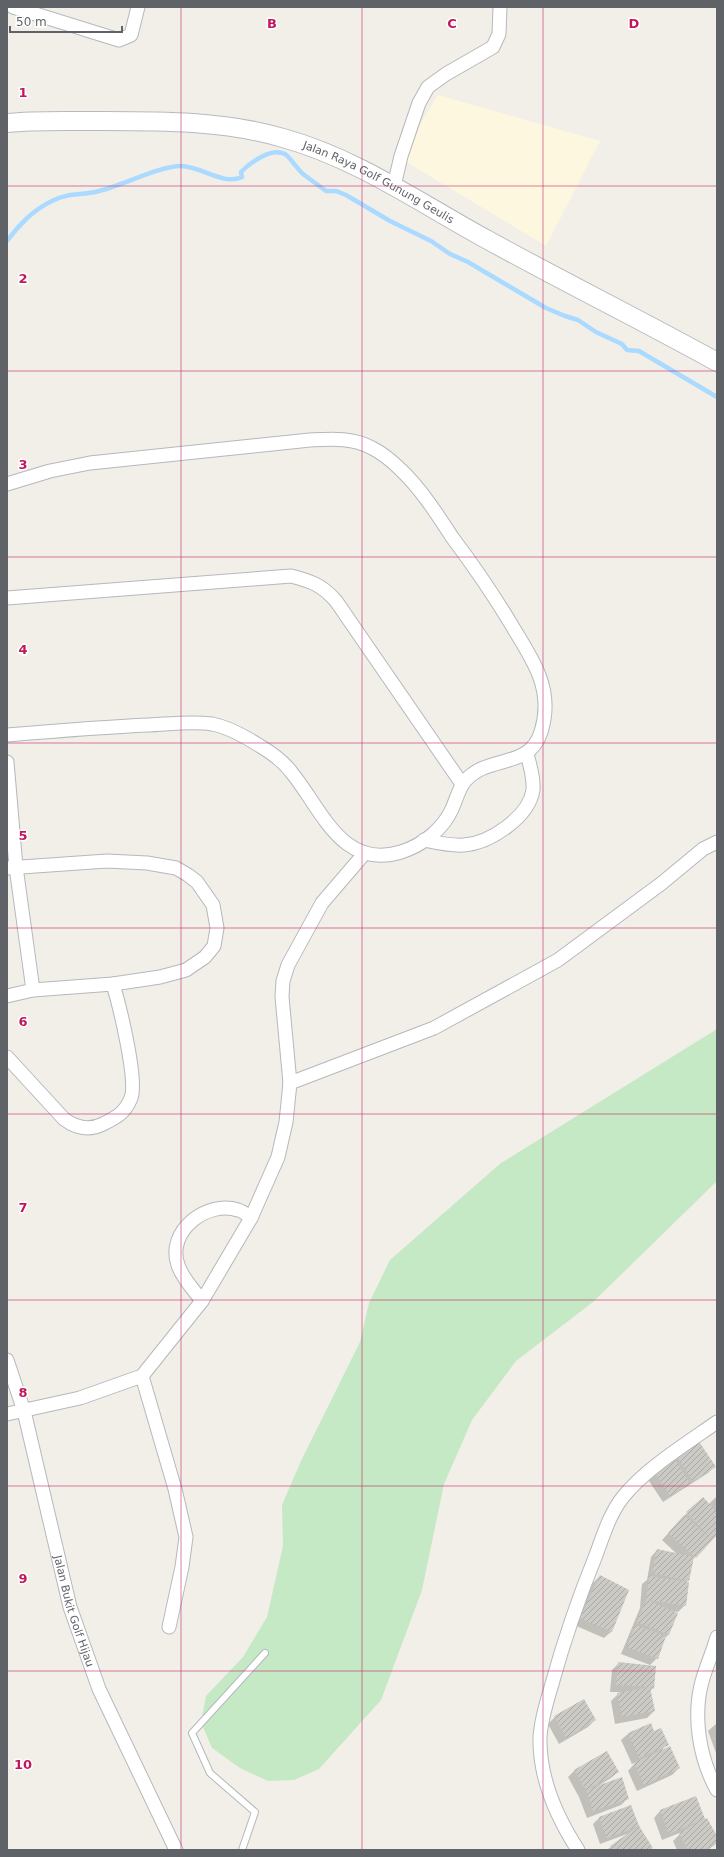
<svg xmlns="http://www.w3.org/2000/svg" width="724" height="1857" font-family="'DejaVu Sans',sans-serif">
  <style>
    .commercial { fill: #fef7e0 }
    .green { fill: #c5e8c5 }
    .shadow { fill: #0003 }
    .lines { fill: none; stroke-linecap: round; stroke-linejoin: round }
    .stream { stroke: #aadaff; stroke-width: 4.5 }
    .building { fill: url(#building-hatch) }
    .service-casing { stroke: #b5b8bc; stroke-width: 8 }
    .minor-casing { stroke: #b5b8bc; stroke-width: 15 }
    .secondary-casing { stroke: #b6babf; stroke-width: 20 }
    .service { stroke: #fff; stroke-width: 6 }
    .minor { stroke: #fff; stroke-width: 13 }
    .secondary { stroke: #fff; stroke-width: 18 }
    .grid { fill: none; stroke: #c2185b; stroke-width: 1; stroke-opacity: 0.55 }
    .labels { text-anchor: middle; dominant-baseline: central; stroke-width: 3; stroke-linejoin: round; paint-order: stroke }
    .street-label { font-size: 11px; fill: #5f6368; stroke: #fff }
    .grid-label { font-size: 13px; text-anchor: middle; font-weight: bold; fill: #c2185b; stroke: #fff; stroke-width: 3; stroke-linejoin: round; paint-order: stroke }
  </style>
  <defs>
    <pattern id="building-hatch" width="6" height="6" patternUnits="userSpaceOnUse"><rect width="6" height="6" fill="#cccac5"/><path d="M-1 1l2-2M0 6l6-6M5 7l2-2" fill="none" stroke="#a9a8a4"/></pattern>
  </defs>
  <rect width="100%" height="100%" fill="#f1efe8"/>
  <polygon class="commercial" points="438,95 600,141 546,246 400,158"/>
  <polygon class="green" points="717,1029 717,1181 593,1302 516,1361 472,1420 444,1484 422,1590 381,1700 319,1769 294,1780 268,1781 240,1768 212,1748 201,1722 206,1696 243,1657 267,1617 283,1546 282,1505 301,1461 360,1342 369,1303 390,1260 501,1163"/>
  <g class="shadow">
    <polygon points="677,1455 714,1467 708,1473 663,1502 647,1478"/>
    <polygon points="717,1496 717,1535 692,1560 686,1583 685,1605 678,1612 673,1611 677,1614 668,1635 664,1639 657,1658 650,1665 621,1654 640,1608 642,1584 647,1580 651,1557 657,1550 678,1555 662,1540 687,1513 709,1504"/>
    <polygon points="600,1576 628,1591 611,1632 604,1638 574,1625 593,1583"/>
    <polygon points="618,1664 653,1688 650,1691 654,1711 647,1718 615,1724 611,1701 620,1692 610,1692 612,1670"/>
    <polygon points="555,1717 595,1720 588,1727 559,1744 548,1724"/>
    <polygon points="717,1723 717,1752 716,1753 708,1731"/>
    <polygon points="654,1732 667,1744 661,1751 679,1768 672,1775 637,1791 628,1771 636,1762 632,1764 621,1740 628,1734"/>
    <polygon points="575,1770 618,1772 611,1778 598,1786 628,1798 621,1805 587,1818 579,1797 568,1777"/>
    <polygon points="696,1797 705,1820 717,1838 717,1843 708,1850 677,1850 673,1841 682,1832 662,1840 654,1818 660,1811"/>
    <polygon points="630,1806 650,1850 607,1850 627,1834 600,1844 593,1824 600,1817"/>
  </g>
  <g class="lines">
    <path class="stream" d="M7,241C20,224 33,210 52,201C69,192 82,196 99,191C122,186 159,166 181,166C201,166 223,186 242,177L241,172C250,163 271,147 285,154C289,156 298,170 303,174C311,180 318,185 326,191H336L346,195L390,221L431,241L450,254L468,262L546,308L565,316L578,320L596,332L622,344L627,350L639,351L717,397"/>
  </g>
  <g class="building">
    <polygon points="698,1440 716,1467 693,1481 676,1455"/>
    <polygon points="673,1457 690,1483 670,1496 653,1470"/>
    <polygon points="703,1497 717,1512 717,1535 696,1558 668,1533 684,1515 710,1538 686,1512"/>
    <polygon points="657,1549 694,1557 689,1581 652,1573"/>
    <polygon points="600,1575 629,1590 612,1632 580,1618"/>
    <polygon points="649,1576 689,1582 686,1606 647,1600 678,1613 669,1635 637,1622 646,1600"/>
    <polygon points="635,1625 666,1636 658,1659 627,1647"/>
    <polygon points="618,1662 656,1666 654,1689 650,1687 616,1685"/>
    <polygon points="650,1687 655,1711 622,1717 617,1693"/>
    <polygon points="584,1699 596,1720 566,1738 554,1716"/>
    <polygon points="651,1723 654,1731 661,1728 669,1745 639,1758 628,1733"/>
    <polygon points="670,1746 680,1768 644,1785 634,1763"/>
    <polygon points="607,1751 619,1772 586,1790 622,1777 629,1799 593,1811 586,1790 574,1770"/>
    <polygon points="696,1796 705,1819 707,1818 717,1836 717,1843 704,1850 688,1850 679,1833 704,1819 669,1834 660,1810"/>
    <polygon points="631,1805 639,1826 607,1838 599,1817"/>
    <polygon points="639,1826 653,1848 650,1850 613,1850 610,1846"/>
  </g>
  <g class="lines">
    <g class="service-casing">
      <polyline id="service" points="242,1850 255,1812 210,1773 192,1733 265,1653"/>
    </g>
    <g class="minor-casing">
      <g id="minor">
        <polyline points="13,7 119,40 131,35 138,7"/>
        <polyline points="394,186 401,156 419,103 428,87 446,74 493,47 499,34 500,7"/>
        <path d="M7,484L50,471L90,463L310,440C330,439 353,437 372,448C382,453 393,462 401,470C421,489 437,514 452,537C473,565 493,594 511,624C521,641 532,657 539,675C546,693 547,713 541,732C529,770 488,754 465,781C459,788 456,800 452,809C443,829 423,845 401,852C342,870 322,810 292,773C284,762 272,753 260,746C246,737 228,727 212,724C192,721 170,724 149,725C102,727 54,731 7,735"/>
        <path d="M7,598L291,576C311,581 322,585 336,601L462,784"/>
        <polyline points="7,762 16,867 33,990 7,996"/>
        <path d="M424,840C438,843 451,846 464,845C490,843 529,817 533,790C534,777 530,766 527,754"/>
        <polyline points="7,868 107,861 147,863 176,868 188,875 197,882 213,905 217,928 214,946 205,957 186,970 160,977 113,984 33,990"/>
        <path d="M7,1057L64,1119C76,1128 89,1131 103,1124C117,1117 125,1113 131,1098C138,1080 119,1004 113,984"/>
        <polyline points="290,1083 434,1028 518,982 558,960 662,883 703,849 717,842"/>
        <path d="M202,1301C194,1290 182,1278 178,1265C166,1231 207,1200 238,1210C243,1211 247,1215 251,1218"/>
        <path id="s1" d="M7,1360L24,1411L70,1607L99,1689L176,1850"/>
        <polyline points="142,1376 175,1489 186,1537 182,1567 169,1627"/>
        <polyline points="7,1414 80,1398 142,1376 202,1301 251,1218 278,1157 286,1122 290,1083 282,997 283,981 288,965 322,903 364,854"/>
        <path d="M717,1637C713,1651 707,1665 703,1678C692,1714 699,1758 717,1790"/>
        <path d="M578,1850C556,1816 539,1778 540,1737C541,1719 547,1701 552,1684C564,1640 579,1597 596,1555C603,1536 610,1513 623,1497C645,1469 687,1443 717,1422"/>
      </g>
    </g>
    <g class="secondary-casing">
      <g id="secondary">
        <path id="s2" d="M7,123C35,120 64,121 92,121C155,121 222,120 283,138C356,158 420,203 486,239C562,281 641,320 717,362"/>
      </g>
    </g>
    <use href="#service" class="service"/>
    <use href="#minor" class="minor"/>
    <use href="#secondary" class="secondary"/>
  </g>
  <path class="grid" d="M181,7V1850M362,7V1850M543,7V1850M7,186H717M7,371H717M7,557H717M7,743H717M7,928H717M7,1114H717M7,1300H717M7,1486H717M7,1671H717"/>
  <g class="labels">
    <g class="street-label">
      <text stroke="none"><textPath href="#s2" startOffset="383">Jalan Raya Golf Gunung Geulis</textPath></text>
      <text stroke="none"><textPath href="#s1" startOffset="260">Jalan Bukit Golf Hijau</textPath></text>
    </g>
  </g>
  <g class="grid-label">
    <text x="272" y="28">B</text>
    <text x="452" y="28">C</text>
    <text x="634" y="28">D</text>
    <text x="23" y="97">1</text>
    <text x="23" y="283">2</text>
    <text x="23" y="469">3</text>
    <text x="23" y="654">4</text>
    <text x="23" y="840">5</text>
    <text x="23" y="1026">6</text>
    <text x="23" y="1212">7</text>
    <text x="23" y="1397">8</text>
    <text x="23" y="1583">9</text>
    <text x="23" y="1769">10</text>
  </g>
  <rect width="724" height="1857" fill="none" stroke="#5f6368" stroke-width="16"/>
  <path d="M10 26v6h112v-6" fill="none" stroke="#5f6368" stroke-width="2"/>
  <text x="16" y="26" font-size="12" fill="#5f6368" stroke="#ffffff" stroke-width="3" paint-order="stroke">50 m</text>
</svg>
